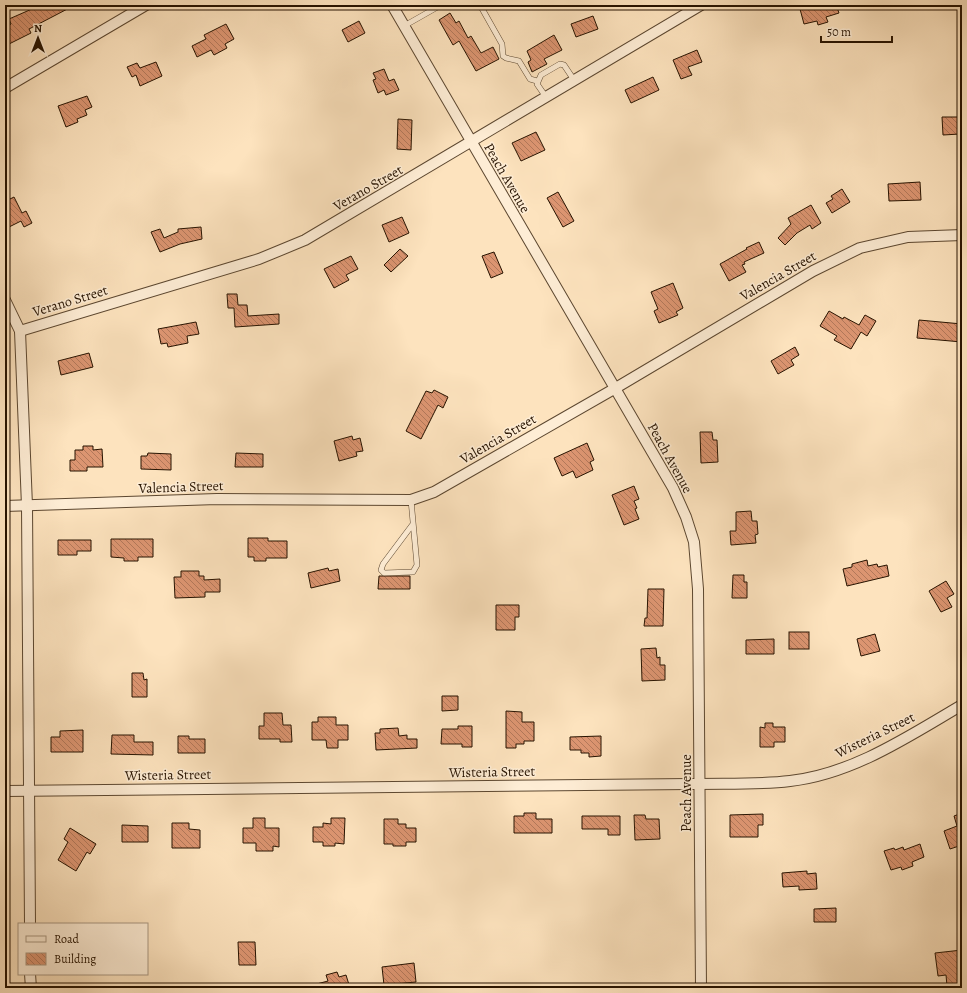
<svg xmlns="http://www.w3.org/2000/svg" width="967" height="993" font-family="Alegreya,serif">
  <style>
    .building { fill: url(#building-back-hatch); stroke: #271300 }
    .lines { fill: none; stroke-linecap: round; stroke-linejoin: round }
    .lane-casing { stroke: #5c4730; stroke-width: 6 }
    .street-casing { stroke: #5c4730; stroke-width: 12 }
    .lane { stroke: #feedd5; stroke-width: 5 }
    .street { stroke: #feedd5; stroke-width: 10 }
    .labels { text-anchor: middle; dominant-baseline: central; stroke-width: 3; stroke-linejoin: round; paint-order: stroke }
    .street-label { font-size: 14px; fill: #271300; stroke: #feedd5 }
  </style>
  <defs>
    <pattern id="building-back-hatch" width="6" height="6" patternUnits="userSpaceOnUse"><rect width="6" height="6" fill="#dc9571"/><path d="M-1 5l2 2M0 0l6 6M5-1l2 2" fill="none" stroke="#b2785a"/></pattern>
  </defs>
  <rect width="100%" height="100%" fill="#fde3be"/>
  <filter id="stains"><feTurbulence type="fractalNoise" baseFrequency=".005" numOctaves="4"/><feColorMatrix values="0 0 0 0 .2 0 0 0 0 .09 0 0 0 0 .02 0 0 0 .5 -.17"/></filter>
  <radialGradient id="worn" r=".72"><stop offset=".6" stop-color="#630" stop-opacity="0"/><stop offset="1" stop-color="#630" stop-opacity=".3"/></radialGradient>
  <g class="building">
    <polygon points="41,5 75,5 29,29 31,33 5,46 5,28 11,24 9,19"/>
    <polygon points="815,5 836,5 839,13 826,17 828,22 818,25 817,21 804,24 800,9"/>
    <polygon points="450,13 456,23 459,21 468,38 471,36 481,53 493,47 499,59 476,71 459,41 453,45 439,20"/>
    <polygon points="593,16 598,29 576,37 571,24"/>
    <polygon points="359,21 365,33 348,42 342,30"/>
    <polygon points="226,24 234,39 225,44 227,48 214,55 211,50 197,57 192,46 206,39 204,35"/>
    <polygon points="554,35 562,50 544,59 547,64 532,72 528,62 531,60 527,51"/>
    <polygon points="697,50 702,62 688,67 692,75 681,79 673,60"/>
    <polygon points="156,62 162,76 140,86 136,75 132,77 127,67 137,63 140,68"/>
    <polygon points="384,69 389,81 394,79 399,90 386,95 384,90 378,93 373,80 376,79 373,73"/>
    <polygon points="653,77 659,90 631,103 625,90"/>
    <polygon points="87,96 92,107 85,110 87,115 77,119 78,122 66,127 58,106"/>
    <polygon points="942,117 960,117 960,134 943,135"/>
    <polygon points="398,119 412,120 411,150 397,149"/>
    <polygon points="536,132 545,150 521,161 512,143"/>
    <polygon points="920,182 921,200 889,201 888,184"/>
    <polygon points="5,189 10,199 14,197 22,213 26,211 32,223 24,227 21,221 5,229"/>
    <polygon points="842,189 850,202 832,213 826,203 833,199 831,196"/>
    <polygon points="558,192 574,221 563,227 547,198"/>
    <polygon points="811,205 821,223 812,229 810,225 797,233 785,245 778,238 791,224 788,218"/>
    <polygon points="402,217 409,233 389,242 382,225"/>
    <polygon points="201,227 202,239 180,244 160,252 151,232 160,229 164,238 178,232 178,229"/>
    <polygon points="759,242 764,253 744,262 745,264 742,265 746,272 729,281 720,264 747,249 746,248"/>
    <polygon points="400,249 408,256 391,272 384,265"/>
    <polygon points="494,252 503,273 491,278 482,256"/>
    <polygon points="351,256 358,269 346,275 349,280 334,288 324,269"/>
    <polygon points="673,283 683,308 676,312 678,315 659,323 654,311 658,309 651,292"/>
    <polygon points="227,294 237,294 238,305 247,305 248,316 279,314 279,324 235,327 234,308 228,308"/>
    <polygon points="829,311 843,319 844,317 859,325 865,315 876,321 867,336 861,332 851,349 834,340 837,336 820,326"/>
    <polygon points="919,320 962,324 962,342 917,338"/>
    <polygon points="196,322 199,334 187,336 188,343 168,347 167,343 161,344 158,329"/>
    <polygon points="795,347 799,355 791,360 794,365 778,374 771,361"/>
    <polygon points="89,353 93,367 61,375 58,361"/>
    <polygon points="434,390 448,397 443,408 438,405 421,439 406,431 426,391 432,393"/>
    <polygon points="700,432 712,432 713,440 717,440 718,462 701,463"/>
    <polygon points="352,436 353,440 360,438 363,451 356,452 357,456 339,461 334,441"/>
    <polygon points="587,443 594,460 590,462 593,470 576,478 573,471 562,476 554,458"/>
    <polygon points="83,446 93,446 93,450 102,449 103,467 87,467 87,471 70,471 70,460 75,460 75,450 83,450"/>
    <polygon points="148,453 171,454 171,470 141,469 141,456 147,456"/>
    <polygon points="236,453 263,454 263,467 235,467"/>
    <polygon points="634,486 639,499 634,501 637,508 635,509 639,519 624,525 612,495"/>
    <polygon points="751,511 752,521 757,521 758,534 755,535 756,543 731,545 730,531 736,531 736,512"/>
    <polygon points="248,538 268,538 268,541 287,541 287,558 266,558 266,561 254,561 254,557 248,557"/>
    <polygon points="111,539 153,539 153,557 138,557 138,561 124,561 124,558 111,557"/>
    <polygon points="58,540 91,540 91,551 77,551 77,555 58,555"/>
    <polygon points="867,560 868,566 877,564 878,567 887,565 889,576 847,586 843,569 852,567 852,564"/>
    <polygon points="328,568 329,571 338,569 340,581 311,588 308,573"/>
    <polygon points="181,571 199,571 199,576 204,576 204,580 220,579 220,592 205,592 205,597 175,598 174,577 181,577"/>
    <polygon points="733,575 744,575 744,582 747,582 747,598 732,598"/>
    <polygon points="379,576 410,576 410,589 378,589"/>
    <polygon points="946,581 954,594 947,598 952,607 941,612 929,591"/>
    <polygon points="648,589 664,589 663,626 644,626 645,618 647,618"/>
    <polygon points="496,605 519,605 519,617 515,617 515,630 496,630"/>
    <rect x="789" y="632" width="20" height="17"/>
    <polygon points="875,634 880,651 861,656 857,639"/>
    <polygon points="774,639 774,654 746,654 746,640"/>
    <polygon points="656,648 657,658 660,657 660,665 665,665 665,680 642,681 641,649"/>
    <polygon points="132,673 143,673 144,680 147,679 147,697 132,697"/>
    <polygon points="442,696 458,696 458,710 442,711"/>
    <polygon points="506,711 522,712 522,722 534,722 534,741 524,741 524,744 516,744 516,748 506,748"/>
    <polygon points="264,713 282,713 283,725 291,725 292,742 280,742 280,739 259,739 259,726 264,726"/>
    <polygon points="318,717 336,717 336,725 348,725 348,740 338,740 338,748 327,748 326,740 312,740 312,722 318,722"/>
    <polygon points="765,723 773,723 773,727 785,727 785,742 774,742 774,747 760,747 760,727 765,728"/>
    <polygon points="458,726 472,726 472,747 462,747 462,744 441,744 442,729 458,729"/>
    <polygon points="398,728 399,736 407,735 407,739 417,739 417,748 376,750 375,733 380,733 380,729"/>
    <polygon points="83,730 83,752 51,752 51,737 60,737 60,731"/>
    <polygon points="112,735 134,735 134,742 153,742 153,755 111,754"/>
    <polygon points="178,736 189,736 189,739 205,739 205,753 178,753"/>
    <polygon points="601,736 601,756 589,757 589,753 581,753 581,750 570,750 570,737"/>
    <polygon points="524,813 536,813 536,819 552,819 552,833 514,833 514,816 524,816"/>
    <polygon points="962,813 962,845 950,849 944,831 957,826 954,816"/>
    <polygon points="763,814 763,825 758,825 758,837 730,837 730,815"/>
    <polygon points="634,815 645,815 646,819 659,819 660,839 635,840"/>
    <polygon points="582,816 620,816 620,835 608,835 608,829 582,829"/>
    <polygon points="253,818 265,818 265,828 279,828 279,847 273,846 273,851 256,851 256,843 243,843 243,828 253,828"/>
    <polygon points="331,818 345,818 344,844 335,843 335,846 323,846 323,842 313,842 313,827 323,827 323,823 331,824"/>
    <polygon points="384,819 398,819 398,824 406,824 406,828 416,828 416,842 406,842 406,846 393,846 393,844 384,844"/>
    <polygon points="172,823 189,823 189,829 200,830 200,848 172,848"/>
    <polygon points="122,825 148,826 148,842 122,842"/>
    <polygon points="70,828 96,844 90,854 87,852 76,871 58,860 68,842 64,839"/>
    <polygon points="920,844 924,857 912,862 913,866 902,870 901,867 891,870 884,851 894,848 895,850 903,847 904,850"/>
    <polygon points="807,871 807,874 816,873 817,889 799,890 799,886 783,887 782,873"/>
    <polygon points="836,908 836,922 814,922 814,909"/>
    <polygon points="238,942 255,942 256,965 239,965"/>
    <polygon points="962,950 962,984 947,986 946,975 938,976 935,953"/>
    <polygon points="414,963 416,982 384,985 382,967"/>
    <polygon points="337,972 339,977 346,975 350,988 309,988 309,986 328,981 326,975"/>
  </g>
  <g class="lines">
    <g class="lane-casing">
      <g id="lane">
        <polyline points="480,5 502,44 503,56 506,58 519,61 530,79 537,81"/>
        <polyline points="404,26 441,5"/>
        <polyline points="546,97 537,84 541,75 560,64 564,65 574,80"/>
        <polyline points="411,500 417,565 413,572 384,573 381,570 383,564 413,524"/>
      </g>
    </g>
    <g class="street-casing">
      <g id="street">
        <polyline points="392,5 673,488 686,517 694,542 698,589 701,988"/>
        <polyline points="5,88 146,5"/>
        <polyline points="5,300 20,331 27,506 30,924"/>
        <polyline points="20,331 259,259 305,240 701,5"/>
        <polyline points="5,506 217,499 411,500 434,492 614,389 813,271 860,248 908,237 962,235"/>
        <path d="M5,791L690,784C723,783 757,785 790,781C853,774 909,736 962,705"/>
        <polyline points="30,974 31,988"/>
      </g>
    </g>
    <use href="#lane" class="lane"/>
    <use href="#street" class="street"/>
  </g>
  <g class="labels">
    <g class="street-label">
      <text transform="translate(507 178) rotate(60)">Peach Avenue</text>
      <text transform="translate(368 188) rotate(-30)">Verano Street</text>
      <text transform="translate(778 276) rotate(-30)">Valencia Street</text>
      <text transform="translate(70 301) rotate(-17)">Verano Street</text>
      <text transform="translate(498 439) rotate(-30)">Valencia Street</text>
      <text transform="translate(670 458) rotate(61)">Peach Avenue</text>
      <text transform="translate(181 487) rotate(-2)">Valencia Street</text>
      <text transform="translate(875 735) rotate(-26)">Wisteria Street</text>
      <text transform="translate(492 772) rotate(-1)">Wisteria Street</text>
      <text transform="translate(168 775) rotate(-1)">Wisteria Street</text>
      <text transform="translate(686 793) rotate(-90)">Peach Avenue</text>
    </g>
  </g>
  <rect width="967" height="993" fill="none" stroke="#fde3be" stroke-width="20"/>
  <rect x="6" y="6" width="955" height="981" fill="none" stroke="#271300" stroke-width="2"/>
  <rect x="10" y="10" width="947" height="973" fill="none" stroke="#271300"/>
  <rect x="18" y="923" width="130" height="52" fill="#feedd5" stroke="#a89680"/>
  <rect x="26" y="936" width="20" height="6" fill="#feedd5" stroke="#a89680"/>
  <text x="54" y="943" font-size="12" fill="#271300">Road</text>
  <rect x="26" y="953" width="20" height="12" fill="url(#building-back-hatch)" stroke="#a89680"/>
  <text x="54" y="963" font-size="12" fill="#271300">Building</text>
  <g transform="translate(38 38)" stroke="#feedd5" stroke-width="3" paint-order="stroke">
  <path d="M0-3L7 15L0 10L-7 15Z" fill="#271300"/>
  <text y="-6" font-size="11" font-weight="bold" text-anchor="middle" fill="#271300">N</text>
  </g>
  <path d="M821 36v6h71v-6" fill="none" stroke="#271300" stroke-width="2"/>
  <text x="827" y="36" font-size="12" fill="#271300" stroke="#feedd5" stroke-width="3" paint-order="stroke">50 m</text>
  <rect width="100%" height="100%" filter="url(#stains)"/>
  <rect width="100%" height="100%" fill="url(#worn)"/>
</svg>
